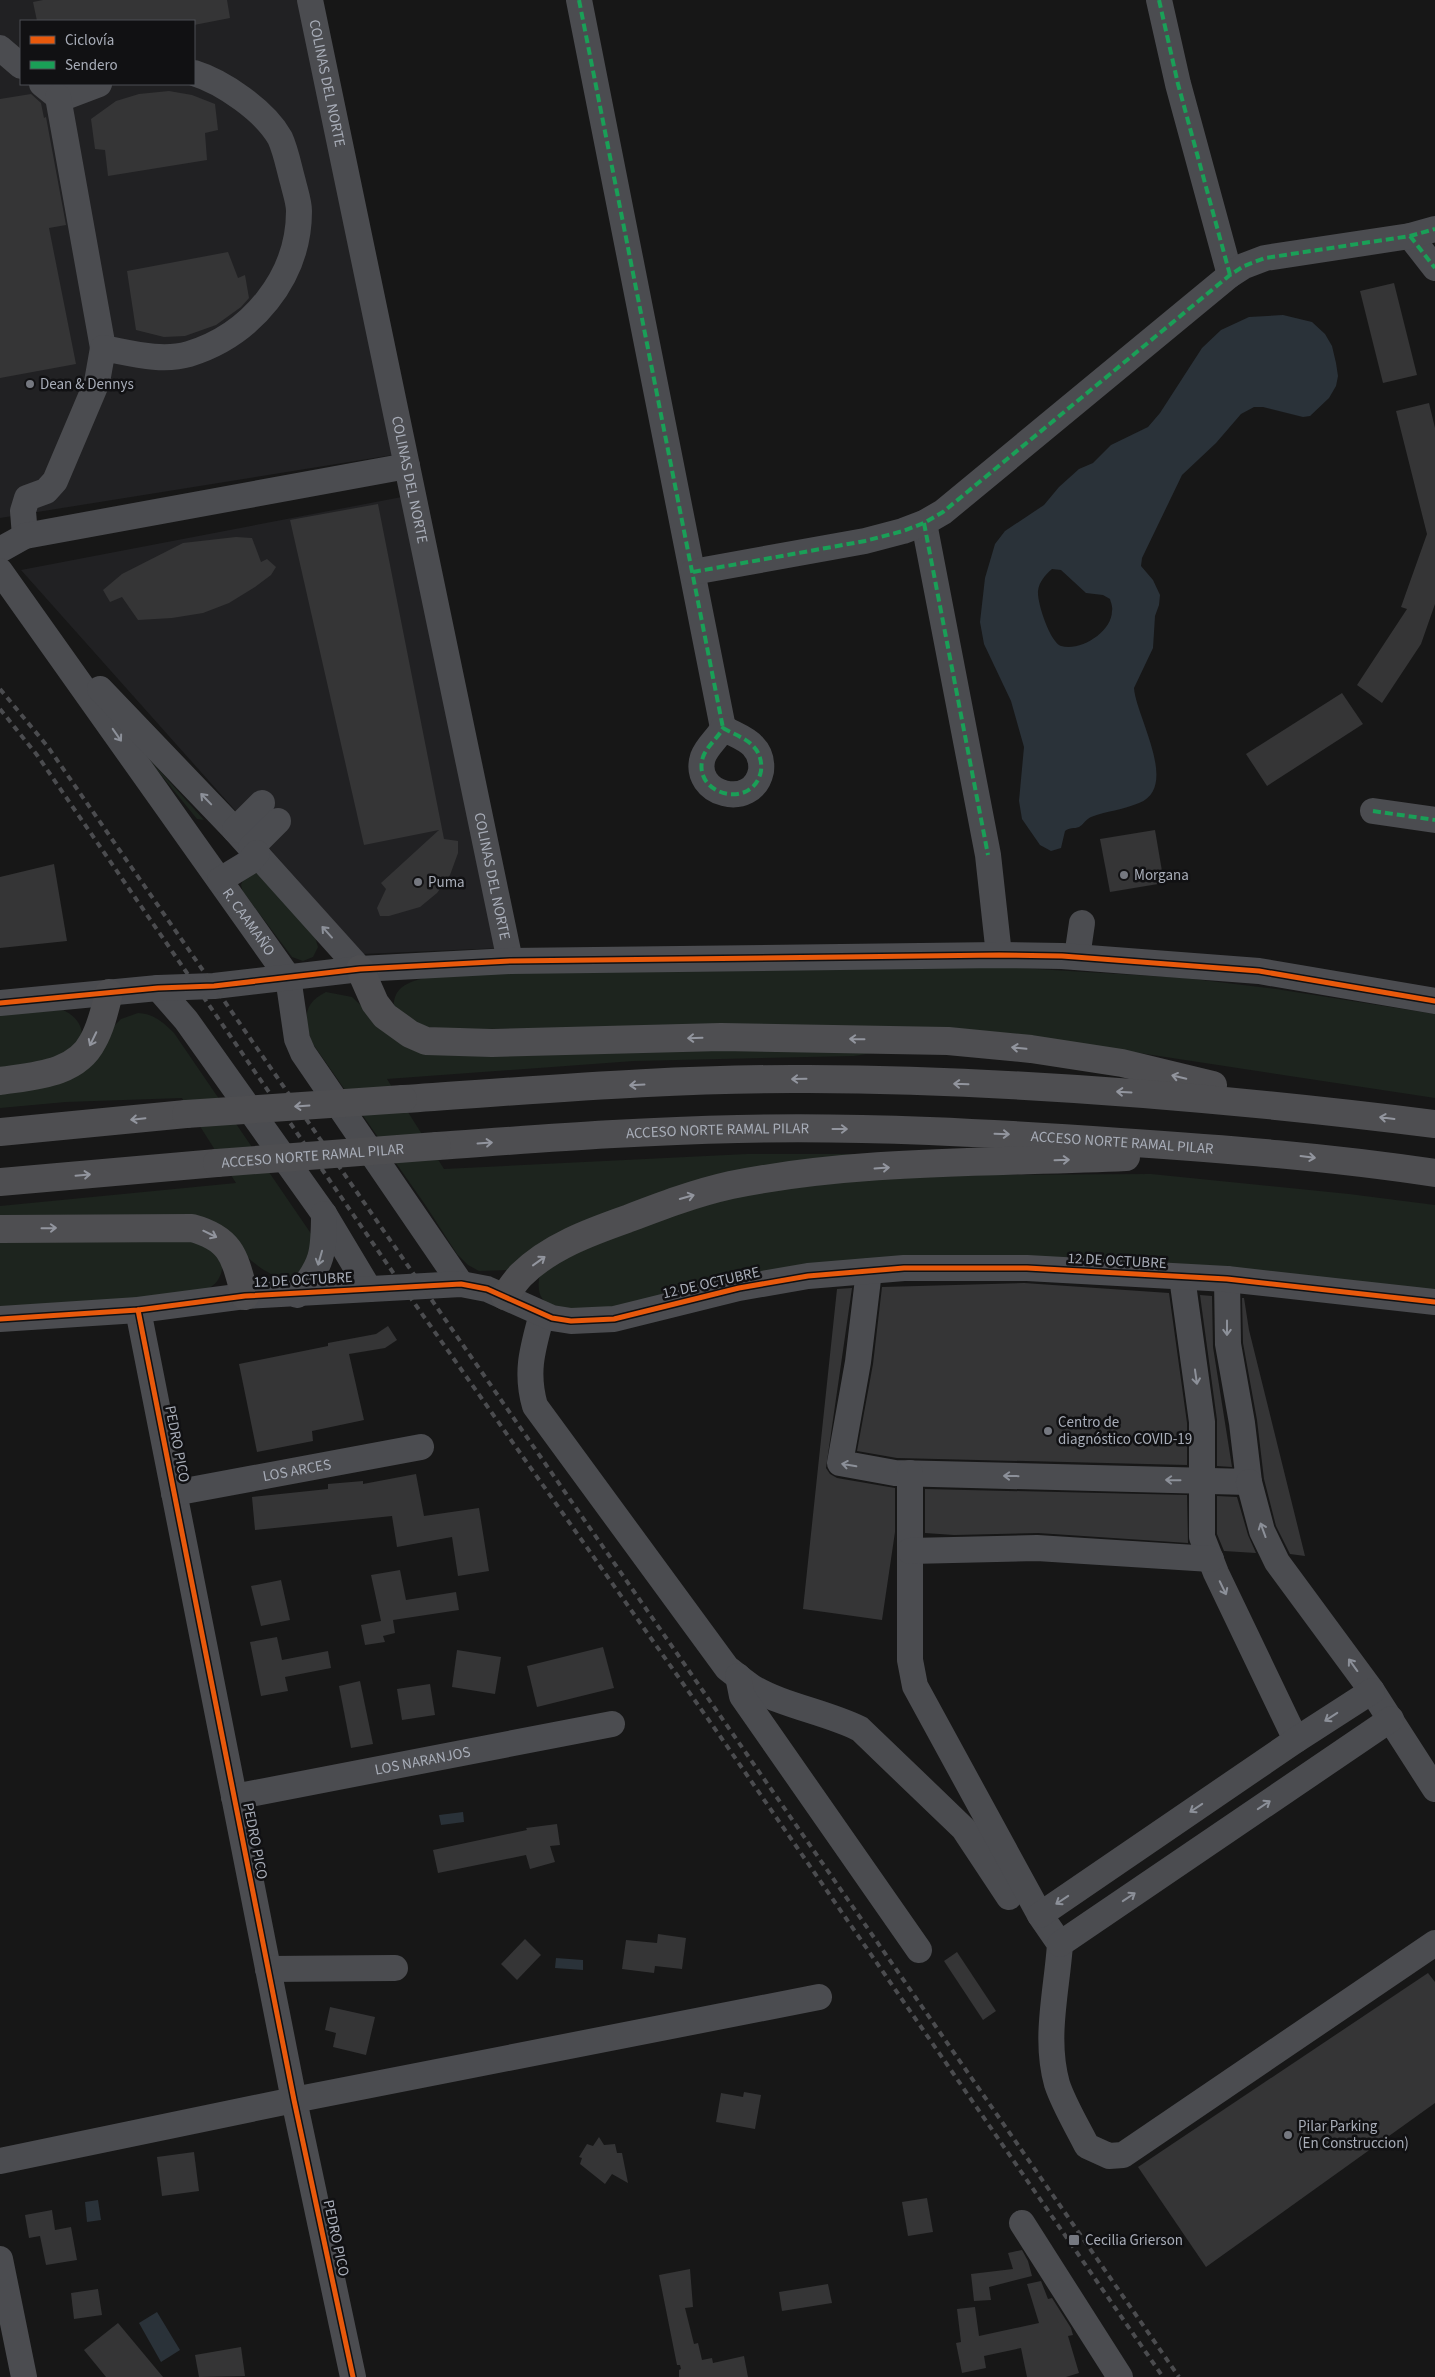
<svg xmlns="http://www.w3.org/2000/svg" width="1435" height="2377" font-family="'Source Sans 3',sans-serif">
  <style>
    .built { fill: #212123; fill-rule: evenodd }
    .green { fill: #1d241e }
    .water { fill: #2a3239; fill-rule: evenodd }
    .building { fill: #353536 }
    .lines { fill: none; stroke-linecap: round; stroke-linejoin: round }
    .minor { stroke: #4b4c50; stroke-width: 26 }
    .highway { stroke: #4e4e51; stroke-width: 28 }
    .rail { stroke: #4b4c4f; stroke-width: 4; stroke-dasharray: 6 5; stroke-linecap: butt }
    .highway-bridge { stroke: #4e4e51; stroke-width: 28 }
    .quiet { stroke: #1a9f57; stroke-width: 4; stroke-dasharray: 8 4; stroke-linecap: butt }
    .cycleway-casing { stroke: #111113; stroke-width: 8 }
    .cycleway { stroke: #e8590c; stroke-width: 5 }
    .oneway { stroke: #8c9099 }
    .oneway2 { stroke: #92959e }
    .poi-dot { fill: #757880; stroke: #111113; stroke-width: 2 }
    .labels { text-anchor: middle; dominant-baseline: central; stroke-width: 5; stroke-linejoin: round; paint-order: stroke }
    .street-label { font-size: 15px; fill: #a8adb8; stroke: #111113 }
    .poi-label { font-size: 15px; fill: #a8adb8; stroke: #111113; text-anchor: start }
  </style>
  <rect width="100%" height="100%" fill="#171717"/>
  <g class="built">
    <path d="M0,0H310L405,453L0,518ZM21,21H194V84H21Z"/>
    <polygon points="407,496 501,948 363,954 21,570"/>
  </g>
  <g class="green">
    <polygon points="141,750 204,820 197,819"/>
    <polygon points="253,872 262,874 315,937 318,947 313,957 303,961 292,957 243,892 241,885 245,876"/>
    <path d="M1003,967L1185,978L1276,989L1435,1014V1098L1054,1040L973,1031L883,1026L458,1029L423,1027L394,1010C392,989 405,983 424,978L572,969Z"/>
    <path d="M326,992L352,997L393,1036L819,1048L872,1053L854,1056L634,1061L387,1079L444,1169L747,1154H946L782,1167L509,1270L479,1271L468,1265L457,1254L426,1206L313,1044C304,1022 301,1004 326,992Z"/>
    <path d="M63,1010C73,1014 85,1026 81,1039C79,1045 73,1051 70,1056L0,1072V1015Z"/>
    <path d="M138,1013C154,1014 163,1022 174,1033L314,1238C311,1247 308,1260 303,1268C283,1294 247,1259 235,1243L0,1221V1206L236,1183L182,1098L66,1102L0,1108V1090L112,1028L121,1019Z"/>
    <path d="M1151,1174L1349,1194L1435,1205V1293L1075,1260L581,1311C554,1306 533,1308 540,1273L613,1234L744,1194L862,1180L979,1175Z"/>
    <path d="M203,1239L223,1261C222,1275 219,1283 206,1290L137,1299L0,1308V1240Z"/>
  </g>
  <g class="water">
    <path d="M1283,315L1312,322L1325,334L1332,346L1336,363L1338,376L1336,386L1329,398L1310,416L1303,417L1263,407H1254L1241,414L1216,443L1182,475L1142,558L1141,566L1153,580L1160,595L1159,605L1155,616L1153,648L1134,688C1136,717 1180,787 1139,803C1123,810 1106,811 1091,817C1086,819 1083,825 1079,827C1074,829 1070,827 1065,831L1061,848L1051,851L1040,845L1022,819L1019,801L1024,747L1011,701L984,644L980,622L985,578L995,544L1005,531L1044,505L1059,487L1079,469L1093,463L1111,445L1148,427L1160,413L1202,348L1221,330L1249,317ZM1052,569L1061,570L1086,593L1103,595L1110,599C1111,603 1113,607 1112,611C1112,632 1080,652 1061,646C1050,642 1037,603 1038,591C1039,582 1045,575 1052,569Z"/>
    <polygon points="463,1812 464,1822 441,1825 439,1815"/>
    <polygon points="556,1958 583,1960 583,1970 555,1968"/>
    <polygon points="98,2200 101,2220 87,2222 85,2202"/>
    <polygon points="157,2312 180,2350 161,2362 139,2323"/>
  </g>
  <g class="building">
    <polygon points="43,0 227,0 230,18 194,25 194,21 37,21 33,2"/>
    <polygon points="169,91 192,95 215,104 218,130 205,133 207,160 108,176 105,150 95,149 91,119 116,101 139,94"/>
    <polygon points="31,94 41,103 44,118 46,117 66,225 49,228 76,364 0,378 0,99"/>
    <polygon points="228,252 238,278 245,275 249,298 241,307 216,325 185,336 164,337 136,330 127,271"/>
    <polygon points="1394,283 1417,375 1383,383 1360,291"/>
    <polygon points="1429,403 1435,428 1435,604 1421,644 1382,703 1357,685 1407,609 1401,607 1427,534 1396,411"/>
    <polygon points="378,504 444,839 458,841 458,853 450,875 437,893 420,907 389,916 380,916 377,908 386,889 381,883 439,830 364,845 290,520"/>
    <polygon points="236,537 252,538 261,562 267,559 276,567 271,575 255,587 229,603 203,613 172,618 138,620 122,597 110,602 103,590 122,574 183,543"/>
    <polygon points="1342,693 1363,724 1267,786 1246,754"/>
    <polygon points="1155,830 1164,883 1110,892 1100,839"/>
    <polygon points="54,864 67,941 0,948 0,877"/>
    <polygon points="1024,1283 1169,1293 1187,1423 1187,1465 897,1458 857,1451 873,1364 882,1287"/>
    <polygon points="852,1288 826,1468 830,1474 837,1478 895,1488 895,1532 882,1620 803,1609 837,1289"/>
    <polygon points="1200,1295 1212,1296 1213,1347 1232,1467 1217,1466 1217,1420"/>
    <polygon points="1242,1298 1244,1298 1249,1330 1305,1556 1290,1554 1276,1526 1264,1479 1257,1420 1243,1343"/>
    <polygon points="388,1326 397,1340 385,1348 349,1354 364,1420 312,1431 313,1441 257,1452 239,1364 328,1346 328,1343 376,1334"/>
    <polygon points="416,1474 424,1516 479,1508 489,1571 458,1576 452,1537 397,1547 392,1516 255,1530 252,1497 328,1489 328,1484 363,1481 363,1484"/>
    <polygon points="925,1489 1187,1495 1188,1543 1038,1533 954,1535 925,1533"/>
    <polygon points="1217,1496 1237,1497 1248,1535 1256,1553 1224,1551 1217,1534"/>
    <polygon points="400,1570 406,1600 456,1592 459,1610 393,1620 395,1633 383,1636 385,1642 365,1645 361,1625 381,1621 371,1575"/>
    <polygon points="281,1580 290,1620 261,1626 251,1586"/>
    <polygon points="277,1637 282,1660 328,1651 331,1668 285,1677 288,1691 261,1696 250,1642"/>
    <polygon points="603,1647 614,1688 537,1707 527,1666"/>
    <polygon points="457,1650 501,1657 495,1694 452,1687"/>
    <polygon points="360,1681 373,1744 351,1748 339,1686"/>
    <polygon points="430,1684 435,1715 402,1720 397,1689"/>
    <polygon points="557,1824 560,1845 550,1846 555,1862 530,1869 526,1855 438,1873 433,1850 527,1830 526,1828"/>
    <polygon points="658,1934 686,1938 682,1969 655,1966 654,1973 622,1969 626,1940 657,1943"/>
    <polygon points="525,1939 541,1955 517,1980 501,1964"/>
    <polygon points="957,1952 996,2011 983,2020 944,1961"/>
    <polygon points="1428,1973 1435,1982 1435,2103 1206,2267 1138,2167"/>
    <polygon points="330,2007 375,2017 366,2055 333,2047 336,2033 325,2030"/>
    <polygon points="744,2092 761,2095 755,2129 716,2122 721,2093 743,2097"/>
    <polygon points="599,2137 604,2145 615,2144 617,2153 622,2153 628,2183 612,2174 605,2184 580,2164 582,2158 579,2157 587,2144 593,2146"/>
    <polygon points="194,2152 199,2191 162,2196 157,2157"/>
    <polygon points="927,2198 933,2232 908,2236 902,2202"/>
    <polygon points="52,2210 55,2230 71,2227 77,2260 46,2265 40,2236 29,2238 25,2215"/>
    <polygon points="1022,2250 1028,2261 1032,2276 989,2287 991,2300 974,2301 971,2274 1013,2269 1008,2253"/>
    <polygon points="690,2269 693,2307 685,2308 694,2344 698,2343 702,2360 712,2358 713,2363 744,2356 748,2377 679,2377 679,2370 681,2369 680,2365 677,2365 659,2275"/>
    <polygon points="1041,2281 1048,2299 1052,2298 1071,2328 1073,2335 1068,2336 1079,2373 1066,2377 1027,2377 1021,2348 984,2356 986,2368 962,2373 956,2343 961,2342 957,2309 975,2307 979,2336 1039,2323 1027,2284"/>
    <polygon points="828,2284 832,2303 782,2311 779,2292"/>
    <polygon points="98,2289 102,2315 74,2319 71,2293"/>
    <polygon points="118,2323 163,2377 106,2377 84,2350"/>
    <polygon points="241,2347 245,2376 199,2377 195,2355"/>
  </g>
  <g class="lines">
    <g class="minor">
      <path id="s1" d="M310,0L510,961"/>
      <polyline points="579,0 723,728"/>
      <polyline points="1159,0 1178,84 1230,275"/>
      <polyline points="0,48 21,66"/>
      <polyline points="42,84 58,97 70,95 99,84"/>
      <polyline points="58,97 103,348"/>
      <polyline points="1410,236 1435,268"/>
      <polyline points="924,523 988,855 999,955"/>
      <path d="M25,536L23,511L27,498L46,491L55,481L97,382L103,348C131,353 161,362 189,354C251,335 299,278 299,211C299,202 295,191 293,182C289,168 286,151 280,138C265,111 223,82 194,73"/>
      <polyline points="0,550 25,536 407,466"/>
      <path id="s2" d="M0,571L288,977L297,1039L303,1053L461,1284"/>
      <polyline points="693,572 865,541 903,531 924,523 943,512 1230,275 1244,266 1265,258 1410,236 1435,229"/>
      <polyline points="100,689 235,830 360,969"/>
      <path d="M723,728C733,734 746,738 753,746C760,753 762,762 761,771C753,811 691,795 703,757C707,746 718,738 723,728Z"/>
      <polyline points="1373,811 1435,820"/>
      <polyline points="235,830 262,803"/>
      <polyline points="251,848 278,821"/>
      <polyline points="220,880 248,863 257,853"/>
      <polyline points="1077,957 1082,923"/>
      <polyline points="158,988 186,1020 324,1214 369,1289"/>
      <polyline points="0,1003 158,988 214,986 360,969 510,961 999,955 1062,956 1259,971 1435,1001"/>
      <polyline points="869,1271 858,1362 840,1463 895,1473 1249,1482 1242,1423 1228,1344 1227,1279"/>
      <polyline points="1182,1277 1202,1422 1202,1537 1216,1573 1296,1740"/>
      <path d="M297,1295C323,1265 324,1252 324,1214"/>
      <polyline points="138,1310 294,2100 353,2377"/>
      <path d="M542,1314C533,1348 525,1371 535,1406L727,1668C735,1674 743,1681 752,1687C783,1706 826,1712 860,1729L964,1829L1009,1897"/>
      <polyline points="0,1319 138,1310 245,1296 461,1284 487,1289 552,1318 571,1321 614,1319 739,1288 808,1276 904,1268 1027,1268 1227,1279 1435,1302"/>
      <path d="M910,1473V1660L915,1686L1040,1915L1060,1944C1057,1990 1044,2038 1057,2084C1064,2105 1077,2126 1087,2146L1109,2156L1123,2155L1435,1943"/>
      <polyline points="1249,1482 1262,1531 1277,1562 1372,1691 1435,1789"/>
      <path id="s3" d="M174,1493L421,1447"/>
      <polyline points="910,1551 1037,1548 1211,1559"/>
      <polyline points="738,1676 742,1696 919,1950"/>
      <path id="s4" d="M234,1797L612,1724"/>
      <polyline points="1040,1915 1296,1740 1372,1691"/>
      <polyline points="1060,1944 1391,1719"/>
      <polyline points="268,1969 395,1968"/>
      <polyline points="0,2161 294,2100 819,1997"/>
      <polyline points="1022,2223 1120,2377"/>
      <polyline points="0,2259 24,2377"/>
    </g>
    <g class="highway">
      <polyline points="360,969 375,1003 385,1016 410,1034 426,1041 492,1043 721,1037 948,1041 1031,1049 1122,1063 1213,1085"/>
      <path d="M0,1081C32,1076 76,1075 93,1041C101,1027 105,1009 109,993"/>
      <path d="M403,1099C537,1090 673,1078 808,1079C1018,1080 1227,1098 1435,1124"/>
      <polyline points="0,1132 186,1114"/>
      <path id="s5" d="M437,1146C537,1139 637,1131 738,1129C865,1126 993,1133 1120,1142C1225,1149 1330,1157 1435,1173"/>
      <polyline points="0,1182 217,1163"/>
      <path d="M0,1229L192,1228C233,1239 235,1259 245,1296"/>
      <path d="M505,1296C510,1289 515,1281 521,1275C549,1247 590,1232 627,1219C661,1206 695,1193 731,1185C859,1159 996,1163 1126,1157"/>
    </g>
    <g class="rail">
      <polyline points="0,689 48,747 1179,2377"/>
      <polyline points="0,709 37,755 403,1287 720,1736 1163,2377"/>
    </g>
    <g class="highway-bridge">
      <polyline points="186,1114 403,1099"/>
      <path id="s6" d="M217,1163L437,1146"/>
    </g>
    <g class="quiet">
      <polyline points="579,0 723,728"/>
      <polyline points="1159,0 1178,84 1230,275"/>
      <polyline points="1410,236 1435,268"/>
      <polyline points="924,523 988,855"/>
      <polyline points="693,572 865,541 903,531 924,523 943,512 1230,275 1244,266 1265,258 1410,236 1435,229"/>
      <path d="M723,728C733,734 746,738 753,746C760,753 762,762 761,771C753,811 691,795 703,757C707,746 718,738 723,728Z"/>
      <polyline points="1373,811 1435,820"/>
    </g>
    <g class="cycleway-casing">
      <g id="cycleway">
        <polyline points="0,1003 158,988 214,986 360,969 510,961 999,955 1062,956 1259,971 1435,1001"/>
        <polyline points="138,1310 294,2100 353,2377"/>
        <polyline points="0,1319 138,1310 245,1296 461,1284 487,1289 552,1318 571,1321 614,1319 739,1288 808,1276 904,1268 1027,1268 1227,1279 1435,1302"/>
      </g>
    </g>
    <use href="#cycleway" class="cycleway"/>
  </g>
  <defs><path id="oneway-shaft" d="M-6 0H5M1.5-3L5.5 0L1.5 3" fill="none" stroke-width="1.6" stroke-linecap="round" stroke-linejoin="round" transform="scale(1.25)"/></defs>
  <g class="oneway">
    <use href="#oneway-shaft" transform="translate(117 735) rotate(55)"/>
    <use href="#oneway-shaft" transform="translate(206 799) rotate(-134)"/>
    <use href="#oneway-shaft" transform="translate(327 932) rotate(-132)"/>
    <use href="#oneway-shaft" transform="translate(320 1258) rotate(106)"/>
    <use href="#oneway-shaft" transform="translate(1227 1328) rotate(90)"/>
    <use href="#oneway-shaft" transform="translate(1196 1377) rotate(82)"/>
    <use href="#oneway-shaft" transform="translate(849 1465) rotate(-170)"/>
    <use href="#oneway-shaft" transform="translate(1011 1476) rotate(-179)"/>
    <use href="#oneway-shaft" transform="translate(1173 1480) rotate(-179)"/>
    <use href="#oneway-shaft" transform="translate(1263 1530) rotate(-110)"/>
    <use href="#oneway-shaft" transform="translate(1223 1588) rotate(64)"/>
    <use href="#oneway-shaft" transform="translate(1353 1665) rotate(-126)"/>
    <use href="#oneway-shaft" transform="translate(1331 1717) rotate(147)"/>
    <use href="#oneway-shaft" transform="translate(1264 1805) rotate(-34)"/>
    <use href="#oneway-shaft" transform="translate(1196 1808) rotate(146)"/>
    <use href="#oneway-shaft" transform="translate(1129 1897) rotate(-34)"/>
    <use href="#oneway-shaft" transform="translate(1062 1900) rotate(146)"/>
  </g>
  <g class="oneway2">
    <use href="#oneway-shaft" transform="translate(695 1038) rotate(178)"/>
    <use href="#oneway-shaft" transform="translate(93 1039) rotate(116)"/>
    <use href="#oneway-shaft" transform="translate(857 1039) rotate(-179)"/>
    <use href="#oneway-shaft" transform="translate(1019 1048) rotate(-174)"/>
    <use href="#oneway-shaft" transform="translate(1179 1077) rotate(-167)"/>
    <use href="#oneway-shaft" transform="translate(799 1079) rotate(179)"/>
    <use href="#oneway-shaft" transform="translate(961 1084) rotate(-178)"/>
    <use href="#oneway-shaft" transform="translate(637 1085) rotate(177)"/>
    <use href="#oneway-shaft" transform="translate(1124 1092) rotate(-177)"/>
    <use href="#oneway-shaft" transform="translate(302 1106) rotate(176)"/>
    <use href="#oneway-shaft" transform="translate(1387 1118) rotate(-173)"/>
    <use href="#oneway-shaft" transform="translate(138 1119) rotate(174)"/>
    <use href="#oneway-shaft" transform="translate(840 1129)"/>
    <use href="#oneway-shaft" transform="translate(1002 1134) rotate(2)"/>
    <use href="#oneway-shaft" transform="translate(485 1143) rotate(-4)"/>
    <use href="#oneway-shaft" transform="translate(1308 1157) rotate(7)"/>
    <use href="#oneway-shaft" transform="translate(1062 1160) rotate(-2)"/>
    <use href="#oneway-shaft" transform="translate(882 1168) rotate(-4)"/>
    <use href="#oneway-shaft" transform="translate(83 1175) rotate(-5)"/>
    <use href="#oneway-shaft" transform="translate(687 1197) rotate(-16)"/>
    <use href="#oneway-shaft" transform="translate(49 1228) rotate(-1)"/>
    <use href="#oneway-shaft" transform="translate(210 1234) rotate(26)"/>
    <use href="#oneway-shaft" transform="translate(539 1261) rotate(-36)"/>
  </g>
  <g class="poi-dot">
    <circle cx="30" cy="384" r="5"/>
    <circle cx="1124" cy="875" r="5"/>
    <circle cx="418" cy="882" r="5"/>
    <circle cx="1048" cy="1431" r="5"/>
    <circle cx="1288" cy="2135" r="5"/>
    <rect x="1068" y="2234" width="12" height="12" rx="2.5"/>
  </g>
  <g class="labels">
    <g class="street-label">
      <text stroke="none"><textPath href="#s1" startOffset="85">COLINAS DEL NORTE</textPath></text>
      <text stroke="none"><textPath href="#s1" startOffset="490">COLINAS DEL NORTE</textPath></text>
      <text stroke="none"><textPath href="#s1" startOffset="895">COLINAS DEL NORTE</textPath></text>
      <text stroke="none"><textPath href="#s2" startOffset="430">R. CAAMAÑO</textPath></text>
      <text stroke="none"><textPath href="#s5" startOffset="281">ACCESO NORTE RAMAL PILAR</textPath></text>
      <text stroke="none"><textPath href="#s5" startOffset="686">ACCESO NORTE RAMAL PILAR</textPath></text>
      <text stroke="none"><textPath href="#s6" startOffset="96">ACCESO NORTE RAMAL PILAR</textPath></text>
      <text transform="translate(1117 1261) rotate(3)">12 DE OCTUBRE</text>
      <text transform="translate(303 1280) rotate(-3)">12 DE OCTUBRE</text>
      <text transform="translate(711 1283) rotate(-13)">12 DE OCTUBRE</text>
      <text transform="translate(177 1444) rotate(79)">PEDRO PICO</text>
      <text stroke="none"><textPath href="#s3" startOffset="125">LOS ARCES</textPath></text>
      <text stroke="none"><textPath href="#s4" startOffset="192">LOS NARANJOS</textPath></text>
      <text transform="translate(255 1841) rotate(79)">PEDRO PICO</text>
      <text transform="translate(336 2238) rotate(78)">PEDRO PICO</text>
    </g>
    <g class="poi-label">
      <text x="40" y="384">Dean &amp; Dennys</text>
      <text x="1134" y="875">Morgana</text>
      <text x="428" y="882">Puma</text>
      <text x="1058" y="1422">Centro de<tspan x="1058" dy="17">diagnóstico COVID-19</tspan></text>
      <text x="1298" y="2126">Pilar Parking<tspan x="1298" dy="17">(En Construccion)</tspan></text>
      <text x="1085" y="2240">Cecilia Grierson</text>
    </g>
  </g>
  <rect x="20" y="20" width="175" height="65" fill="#111113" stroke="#4d4f55"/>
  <rect x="30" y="36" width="25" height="8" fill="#e8590c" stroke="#4d4f55"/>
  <text x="65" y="45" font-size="15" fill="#a8adb8">Ciclovía</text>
  <rect x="30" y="61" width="25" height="8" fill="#1a9f57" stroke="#4d4f55"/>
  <text x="65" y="70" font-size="15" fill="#a8adb8">Sendero</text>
</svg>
